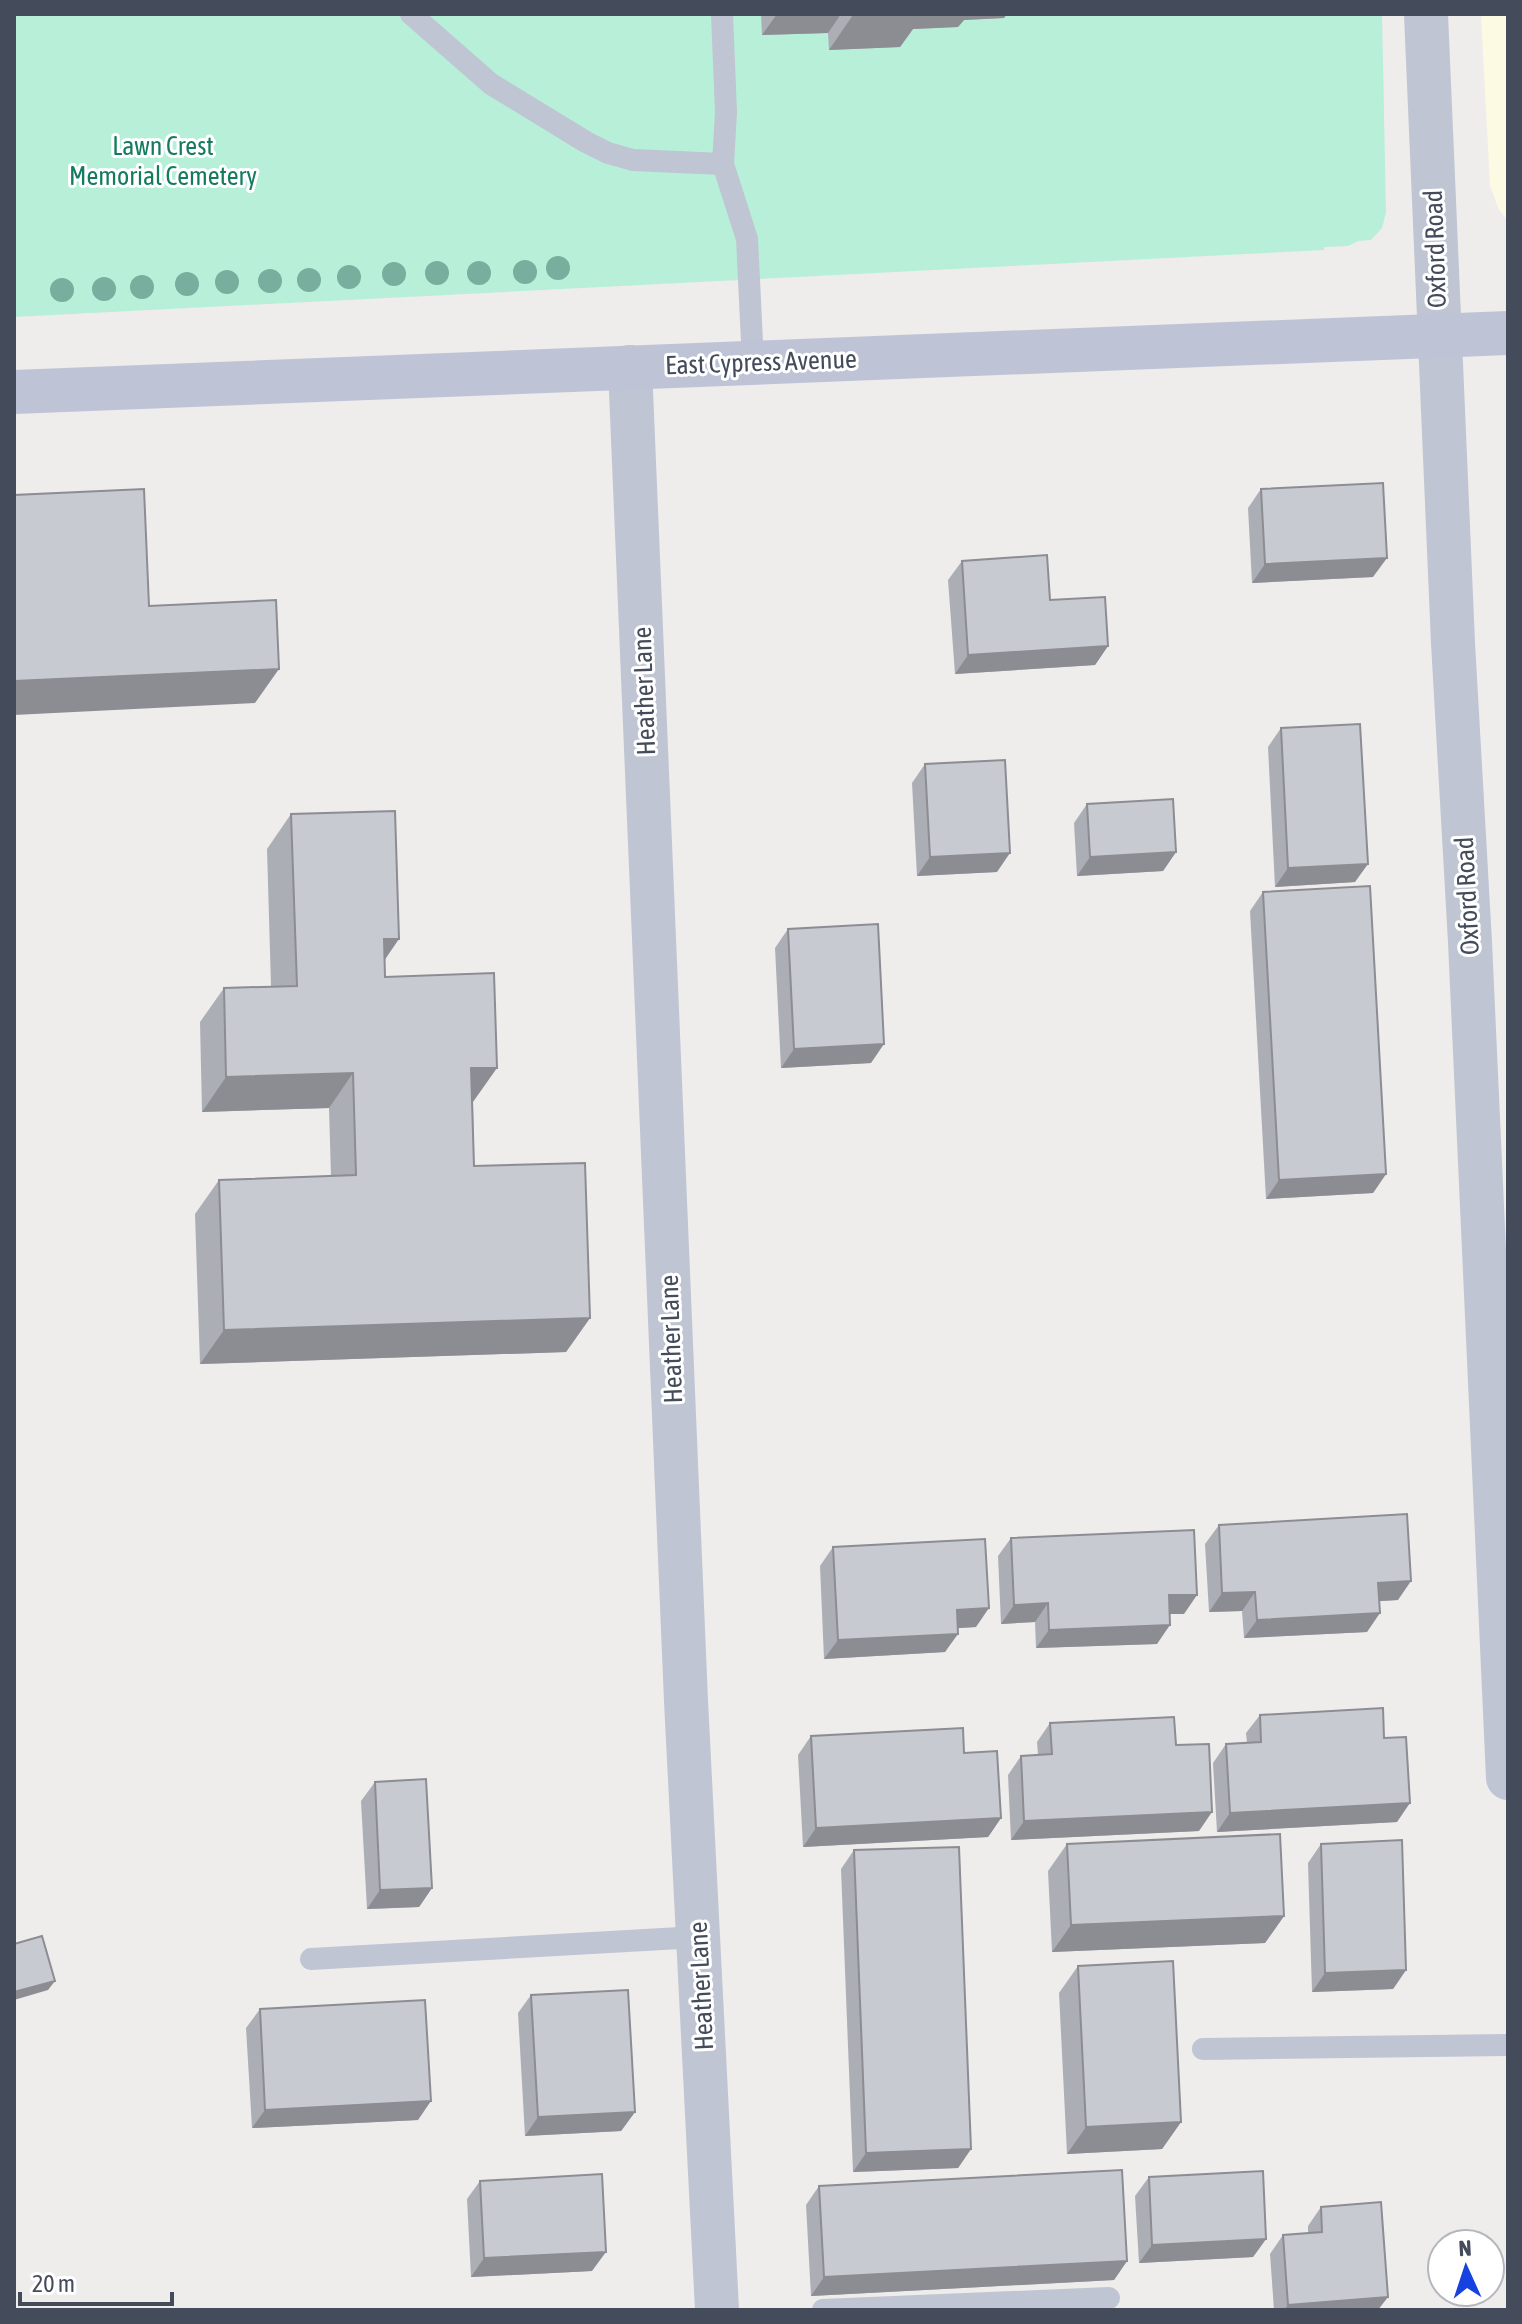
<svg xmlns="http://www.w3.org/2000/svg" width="1522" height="2324" font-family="'Asap Condensed',sans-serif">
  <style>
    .commercial { fill: #fcfae3 }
    .green { fill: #b8efd9 }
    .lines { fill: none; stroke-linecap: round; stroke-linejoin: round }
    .service { stroke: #bfc5d2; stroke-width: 22 }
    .minor { stroke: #bfc5d2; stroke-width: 44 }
    .secondary { stroke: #bec4d6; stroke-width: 44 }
    .tree { fill: #77ae9e }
    .wall { fill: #acaeb5 }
    .shaded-wall { fill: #8c8d93 }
    .building { fill: #c8cad2; stroke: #8c8d93; stroke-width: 2 }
    .labels { text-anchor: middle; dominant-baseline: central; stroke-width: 6; stroke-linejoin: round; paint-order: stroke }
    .park-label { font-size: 26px; fill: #147b5e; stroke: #fff }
    .street-label { font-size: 26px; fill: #444b5a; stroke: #fff }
  </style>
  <rect width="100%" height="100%" fill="#efecec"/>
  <polygon class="commercial" points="1481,14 1508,14 1508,221 1499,210 1490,186"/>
  <polygon class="green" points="14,14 1382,14 1386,212 1382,228 1371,240 1358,241 1348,246 1324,247 1324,250 14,317"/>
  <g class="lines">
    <g class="service">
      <polyline points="411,14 491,84 586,142 608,153 633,160 723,164"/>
      <polyline points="722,14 726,112 723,164 747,239 753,362"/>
      <polyline points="311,1959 698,1937"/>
      <polyline points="1203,2049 1508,2045"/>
      <polyline points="823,2310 1109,2298"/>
    </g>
    <g class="minor">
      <polyline points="1426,14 1453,643 1470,942 1508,1778"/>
      <polyline points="630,367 686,1701 717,2310"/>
    </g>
    <polyline class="secondary" points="14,392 1508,333"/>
  </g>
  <g class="tree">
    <circle cx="558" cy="268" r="12"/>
    <circle cx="525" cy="272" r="12"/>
    <circle cx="437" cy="273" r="12"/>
    <circle cx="479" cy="273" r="12"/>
    <circle cx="394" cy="274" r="12"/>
    <circle cx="349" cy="277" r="12"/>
    <circle cx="309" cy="280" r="12"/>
    <circle cx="270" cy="281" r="12"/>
    <circle cx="227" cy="282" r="12"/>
    <circle cx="187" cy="284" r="12"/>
    <circle cx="142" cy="287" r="12"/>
    <circle cx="104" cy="289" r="12"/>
    <circle cx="62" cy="290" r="12"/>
  </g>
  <g class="wall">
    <polygon points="761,14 1007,14 1004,18 964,20 958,27 913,29 900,47 829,50 828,33 762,35"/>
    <polygon points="1261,489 1373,577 1252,583 1248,508"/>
    <polygon points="962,561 1050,600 1108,646 1095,665 955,674 948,580"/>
    <polygon points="1281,728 1355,882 1275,887 1268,747"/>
    <polygon points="925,764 997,872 917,876 912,783"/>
    <polygon points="1087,804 1176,852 1163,871 1077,876 1074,823"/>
    <polygon points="291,814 384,961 385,977 473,1102 474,1166 590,1318 566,1352 200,1364 195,1214 219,1180 331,1176 329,1108 202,1112 200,1022 224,988 271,986 267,849"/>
    <polygon points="1263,892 1386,1174 1373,1193 1266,1199 1250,911"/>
    <polygon points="788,929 871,1063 781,1068 775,948"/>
    <polygon points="1219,1525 1398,1600 1379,1601 1367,1632 1244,1638 1242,1611 1209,1612 1205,1544"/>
    <polygon points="1011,1538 1184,1614 1170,1614 1157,1644 1036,1648 1035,1622 1001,1624 998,1556"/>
    <polygon points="833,1547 976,1627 958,1628 945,1652 824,1659 820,1566"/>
    <polygon points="1260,1715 1384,1738 1397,1822 1217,1832 1213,1763 1226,1744 1247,1743 1246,1733"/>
    <polygon points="1050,1723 1176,1745 1199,1831 1011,1840 1008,1775 1021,1756 1038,1755 1037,1742"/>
    <polygon points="811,1736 964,1753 1001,1818 988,1837 803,1847 798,1755"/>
    <polygon points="375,1782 432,1888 419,1907 367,1909 361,1801"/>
    <polygon points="1067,1844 1284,1916 1265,1943 1052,1952 1048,1871"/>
    <polygon points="1321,1844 1406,1970 1393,1989 1312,1992 1308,1863"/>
    <polygon points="854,1850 971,2149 958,2168 853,2172 841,1869"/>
    <polygon points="1078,1966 1181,2122 1162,2149 1067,2154 1059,1993"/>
    <polygon points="531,1995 635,2112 621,2131 525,2136 518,2013"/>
    <polygon points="260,2009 418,2120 252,2128 246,2028"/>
    <polygon points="1149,2177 1266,2239 1253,2257 1139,2263 1135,2196"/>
    <polygon points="480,2181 592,2271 471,2277 467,2199"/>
    <polygon points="819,2186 1127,2261 1114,2280 811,2296 806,2205"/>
    <polygon points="1321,2207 1378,2310 1274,2310 1270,2254 1283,2235 1308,2233 1308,2226"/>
  </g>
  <g class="shaded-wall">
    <polygon points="777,14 841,14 828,33 762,35"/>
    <polygon points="884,14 1007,14 1004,18 964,20 958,27 913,29 900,47 829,50 853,15"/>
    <polygon points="1387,558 1373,577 1252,583 1265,564"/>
    <polygon points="1108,646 1095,665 955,674 968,655"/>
    <polygon points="279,669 255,703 14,715 14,681"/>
    <polygon points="1176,852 1163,871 1077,876 1090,857"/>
    <polygon points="1010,853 997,872 917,876 930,857"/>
    <polygon points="1368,864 1355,882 1275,887 1288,868"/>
    <polygon points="384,939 399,939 375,974"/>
    <polygon points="884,1044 871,1063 781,1068 794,1049"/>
    <polygon points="471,1068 497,1068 473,1102 447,1102"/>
    <polygon points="353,1073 329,1108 202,1112 226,1077"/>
    <polygon points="1386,1174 1373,1193 1266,1199 1279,1180"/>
    <polygon points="590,1318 566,1352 200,1364 224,1330"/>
    <polygon points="1411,1581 1398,1600 1365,1602 1378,1583"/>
    <polygon points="1255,1592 1242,1611 1209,1612 1222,1593"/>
    <polygon points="1169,1595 1197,1595 1184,1614 1156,1614"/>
    <polygon points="1048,1603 1035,1622 1001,1624 1014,1605"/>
    <polygon points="989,1608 976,1627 944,1629 957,1610"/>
    <polygon points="1380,1613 1367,1632 1244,1638 1257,1620"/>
    <polygon points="1170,1625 1157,1644 1036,1648 1049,1630"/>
    <polygon points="958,1634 945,1652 824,1659 838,1640"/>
    <polygon points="1410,1803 1397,1822 1217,1832 1230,1813"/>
    <polygon points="1212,1812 1199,1831 1011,1840 1024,1821"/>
    <polygon points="1001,1818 988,1837 803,1847 816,1828"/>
    <polygon points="432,1888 419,1907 367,1909 380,1890"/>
    <polygon points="1284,1916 1265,1943 1052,1952 1071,1925"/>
    <polygon points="1406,1970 1393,1989 1312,1992 1325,1973"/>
    <polygon points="55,1981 48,1990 14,2000 14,1992"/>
    <polygon points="431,2101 418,2120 252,2128 265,2110"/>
    <polygon points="635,2112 621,2131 525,2136 538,2117"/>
    <polygon points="1181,2122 1162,2149 1067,2154 1086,2127"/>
    <polygon points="971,2149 958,2168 853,2172 866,2153"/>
    <polygon points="1266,2239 1253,2257 1139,2263 1152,2245"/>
    <polygon points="606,2252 592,2271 471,2277 484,2258"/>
    <polygon points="1127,2261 1114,2280 811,2296 824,2277"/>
    <polygon points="1388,2297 1378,2310 1284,2310 1288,2305"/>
  </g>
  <g class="building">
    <polygon points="1383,483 1387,558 1265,564 1261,489"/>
    <polygon points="144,489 149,606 276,600 279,669 14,681 14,495"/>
    <polygon points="1047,555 1050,600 1105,597 1108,646 968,655 962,561"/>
    <polygon points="1360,724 1368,864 1288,868 1281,728"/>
    <polygon points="1005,760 1010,853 930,857 925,764"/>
    <polygon points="1173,799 1176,852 1090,857 1087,804"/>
    <polygon points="395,811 399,939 384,939 385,977 494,973 497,1068 471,1068 474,1166 585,1163 590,1318 224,1330 219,1180 356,1175 353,1073 226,1077 224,988 297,986 291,814"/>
    <polygon points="1370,886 1386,1174 1279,1180 1263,892"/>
    <polygon points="878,924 884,1044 794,1049 788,929"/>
    <polygon points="1407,1514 1411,1581 1378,1583 1380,1613 1257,1620 1255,1592 1222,1593 1219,1525"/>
    <polygon points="1194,1530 1197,1595 1169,1595 1170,1625 1049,1630 1048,1603 1014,1605 1011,1538"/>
    <polygon points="985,1539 989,1608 957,1610 958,1634 838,1640 833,1547"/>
    <polygon points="1383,1708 1384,1738 1406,1737 1410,1803 1230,1813 1226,1744 1261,1742 1260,1715"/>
    <polygon points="1174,1717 1176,1745 1209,1744 1212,1812 1024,1821 1021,1756 1052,1754 1050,1723"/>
    <polygon points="963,1728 964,1753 997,1751 1001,1818 816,1828 811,1736"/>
    <polygon points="426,1779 432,1888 380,1890 375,1782"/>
    <polygon points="1280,1834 1284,1916 1071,1925 1067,1844"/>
    <polygon points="1402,1840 1406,1970 1325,1973 1321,1844"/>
    <polygon points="959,1847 971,2149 866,2153 854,1850"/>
    <polygon points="42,1936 55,1981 14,1992 14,1944"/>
    <polygon points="1173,1961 1181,2122 1086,2127 1078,1966"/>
    <polygon points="628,1990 635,2112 538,2117 531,1995"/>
    <polygon points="425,2000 431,2101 265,2110 260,2009"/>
    <polygon points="1122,2170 1127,2261 824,2277 819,2186"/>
    <polygon points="1263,2171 1266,2239 1152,2245 1149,2177"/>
    <polygon points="602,2174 606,2252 484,2258 480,2181"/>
    <polygon points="1381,2202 1388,2297 1288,2305 1283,2235 1322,2232 1321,2207"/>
  </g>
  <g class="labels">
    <g class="park-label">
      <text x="163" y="146">Lawn Crest<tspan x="163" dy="30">Memorial Cemetery</tspan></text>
    </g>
    <g class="street-label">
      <text transform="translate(1435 249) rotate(-92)">Oxford Road</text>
      <text transform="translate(761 362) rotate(-2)">East Cypress Avenue</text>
      <text transform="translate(644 691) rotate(-92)">Heather Lane</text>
      <text transform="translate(1467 896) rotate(-93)">Oxford Road</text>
      <text transform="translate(671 1339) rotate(-92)">Heather Lane</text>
      <text transform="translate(701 1986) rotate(-93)">Heather Lane</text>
    </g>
  </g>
  <rect width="1522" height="2324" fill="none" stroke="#444b5a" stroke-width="32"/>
  <g transform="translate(1466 2268) rotate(357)"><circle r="38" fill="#ffffff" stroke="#b4b7bd" stroke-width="2"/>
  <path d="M0-6L14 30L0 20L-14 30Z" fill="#1542e0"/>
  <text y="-12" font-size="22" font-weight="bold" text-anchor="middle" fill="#444b5a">N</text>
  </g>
  <path d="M20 2292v12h152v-12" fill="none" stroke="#444b5a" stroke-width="4"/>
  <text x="32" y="2292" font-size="24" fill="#444b5a" stroke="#ffffff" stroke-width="6" paint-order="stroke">20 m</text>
</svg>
